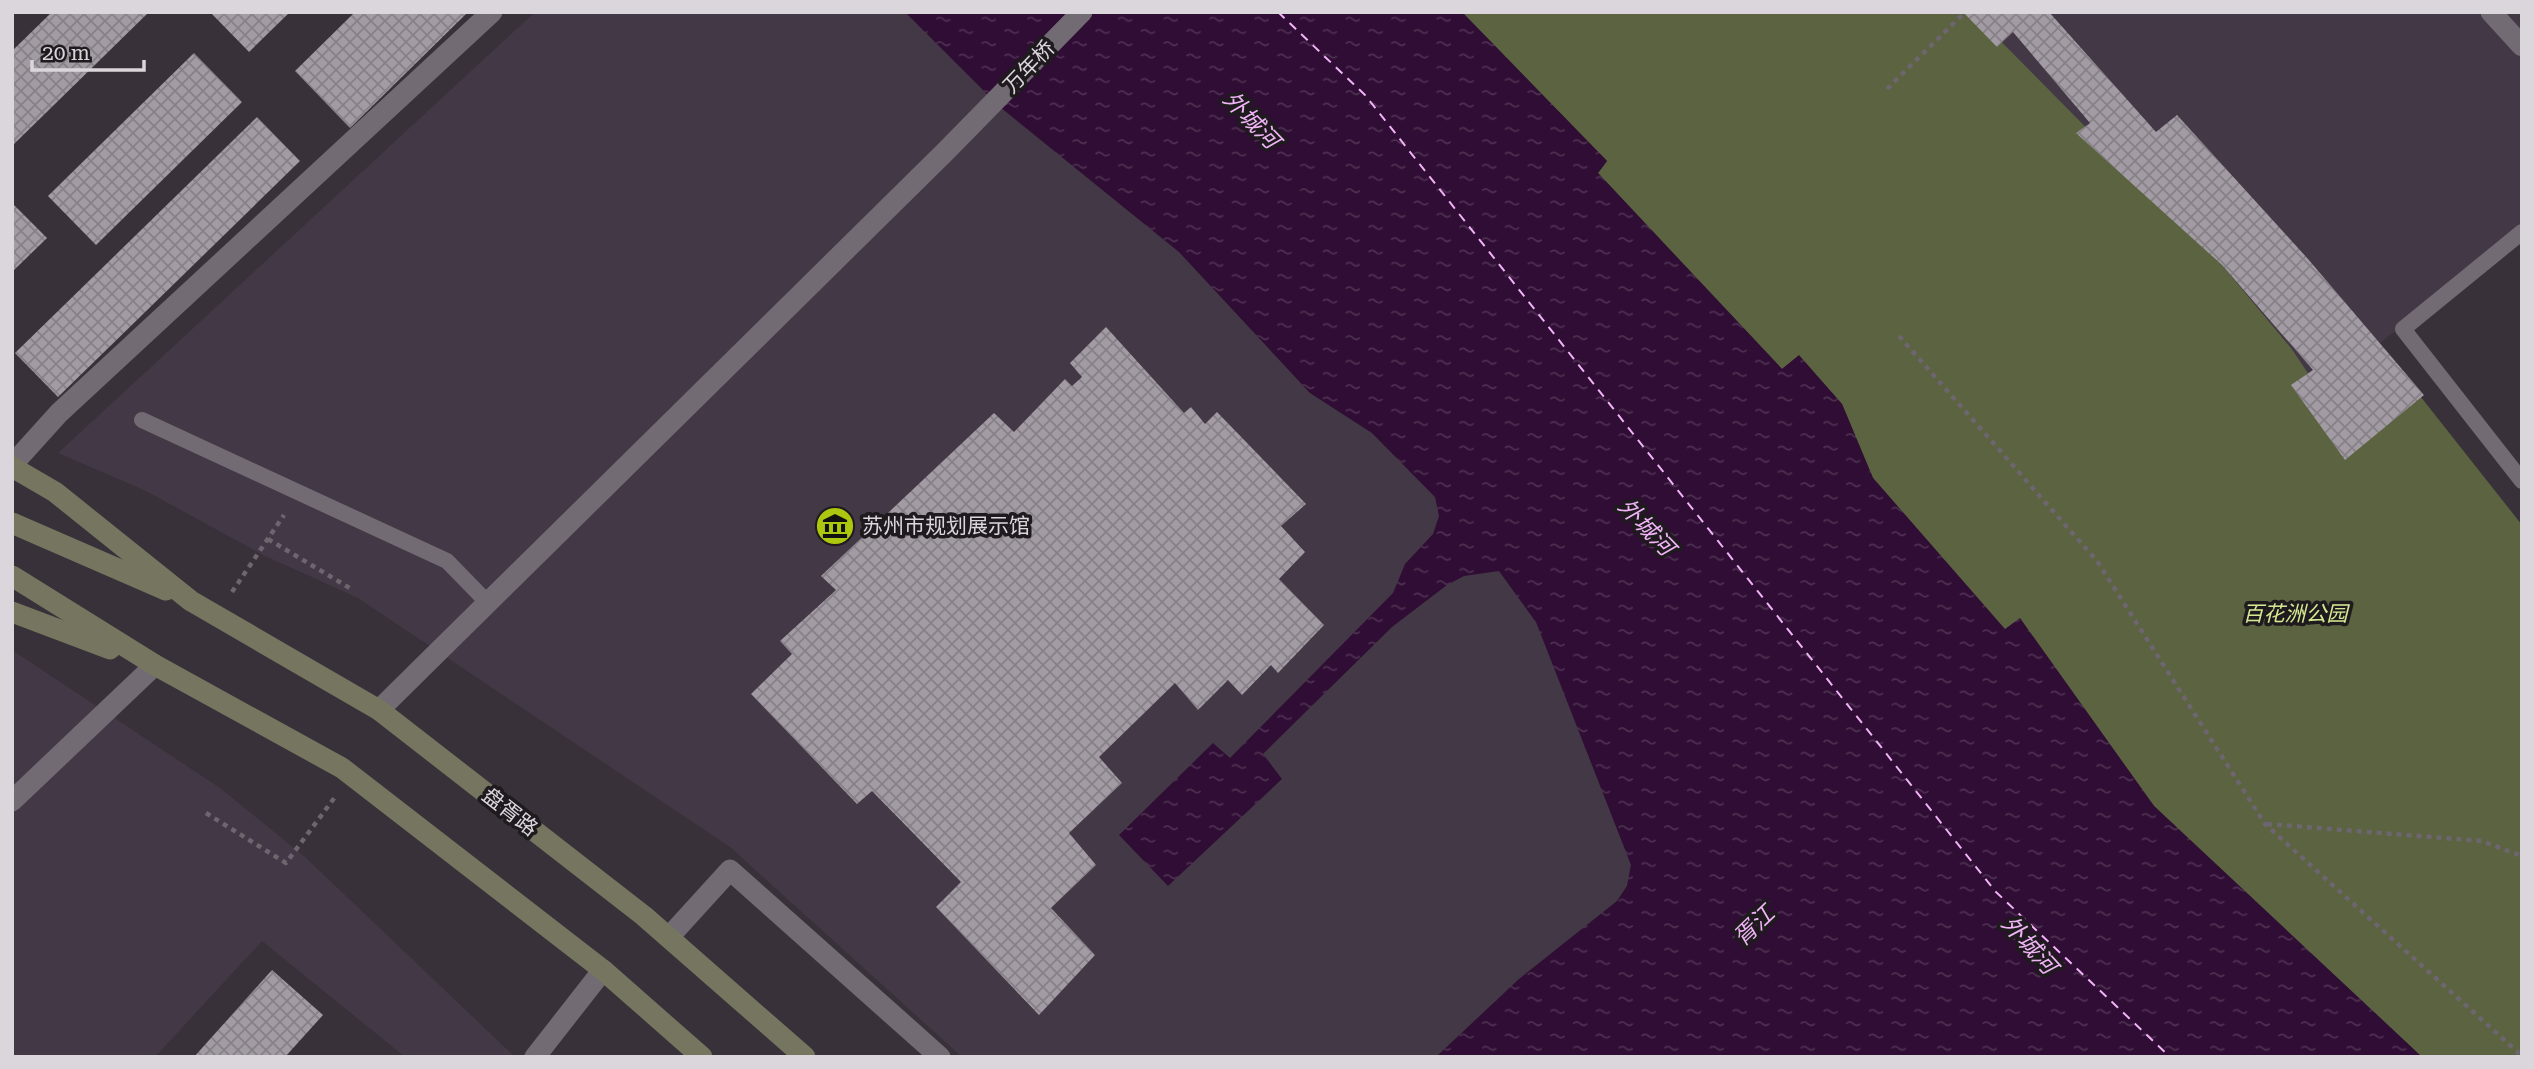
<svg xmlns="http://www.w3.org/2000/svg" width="2534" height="1069" font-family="'Roboto Serif','Noto Sans SC',serif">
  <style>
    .built { fill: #433845 }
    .park { fill: #5b6340 }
    .water { fill: url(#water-ripples) }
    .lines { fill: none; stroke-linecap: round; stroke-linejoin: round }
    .ferry { stroke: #efb3f6; stroke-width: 2; stroke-dasharray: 9 7; stroke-linecap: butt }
    .building { fill: url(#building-cross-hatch) }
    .path { stroke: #6d666e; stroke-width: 4.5; stroke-dasharray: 5 5; stroke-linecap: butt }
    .lane { stroke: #726b73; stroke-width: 16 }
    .street { stroke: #726b73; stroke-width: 21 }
    .secondary { stroke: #767660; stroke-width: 21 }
    .labels { text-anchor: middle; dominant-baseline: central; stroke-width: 7; stroke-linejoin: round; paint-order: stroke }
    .street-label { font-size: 21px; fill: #dbd6db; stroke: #1e1a1e }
    .poi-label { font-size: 21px; fill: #dbd6db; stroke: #1e1a1e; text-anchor: start }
    .park-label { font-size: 21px; font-style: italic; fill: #d5e892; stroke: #1e1a1e }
    .water-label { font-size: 23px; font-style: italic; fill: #efb3f6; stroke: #1e1a1e }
  </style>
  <defs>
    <pattern id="water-ripples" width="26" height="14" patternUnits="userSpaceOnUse" patternTransform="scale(1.75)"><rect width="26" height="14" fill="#300d34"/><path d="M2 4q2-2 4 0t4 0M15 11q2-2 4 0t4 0" fill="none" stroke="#4d3051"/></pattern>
    <pattern id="building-cross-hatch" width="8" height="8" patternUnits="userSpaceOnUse" patternTransform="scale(1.75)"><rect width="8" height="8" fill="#a39ba4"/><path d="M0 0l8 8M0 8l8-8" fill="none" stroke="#868087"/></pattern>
  </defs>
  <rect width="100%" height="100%" fill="#383139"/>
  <g class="built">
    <polygon points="535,12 905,12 1000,107 1179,252 1310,393 1372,433 1435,497 1499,571 1536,622 1627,849 1631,865 1627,886 1617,901 1519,979 1436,1057 962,1057 730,847 358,598 263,555 146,491 58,453"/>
    <polygon points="1972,12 2522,12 2522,228 2379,344 2319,388"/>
    <polygon points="12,650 220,788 305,857 515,1057 405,1057 262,941 155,1057 12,1057"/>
  </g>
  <polygon class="park" points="1462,12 1972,12 2222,265 2291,348 2318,388 2379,344 2522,525 2522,1057 2422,1057 2154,806 2020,619 2005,630 1873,478 1842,404 1799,356 1782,369 1598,173 1607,161"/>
  <polygon class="water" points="905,12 1462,12 1607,161 1598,173 1782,369 1799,355 1842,404 1873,478 2005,629 2020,618 2154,806 2422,1057 1436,1057 1519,979 1617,901 1627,886 1631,865 1536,622 1499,571 1464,576 1447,585 1392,627 1263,754 1282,779 1168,886 1119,835 1213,743 1230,758 1393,593 1405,564 1433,534 1439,516 1435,497 1372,433 1310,393 1179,252 1000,107"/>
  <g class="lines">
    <polyline class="ferry" points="1278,12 1365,95 1995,891 2170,1057"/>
  </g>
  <g class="building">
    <polygon points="52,12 149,12 12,146 12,51"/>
    <polygon points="210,12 290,12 249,52"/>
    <polygon points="355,12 468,12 350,128 295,71"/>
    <polygon points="1963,12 2049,12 2156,132 2177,115 2308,259 2424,395 2345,460 2291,385 2313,370 2222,265 2076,133 2090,123 2013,32 1997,47"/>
    <polygon points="194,53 242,102 96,245 48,196"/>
    <polygon points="257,117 300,161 58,397 15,353"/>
    <polygon points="12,203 47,238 12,272"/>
    <polygon points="1106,327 1184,413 1191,407 1205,424 1217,412 1306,504 1281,526 1305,552 1279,579 1324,625 1278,673 1271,665 1242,695 1228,680 1198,710 1175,683 1099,757 1122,783 1069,833 1096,865 1051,908 1095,955 1039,1015 936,907 961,882 872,791 857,804 751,694 792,654 780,641 836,590 821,576 994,413 1014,432 1065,379 1072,386 1082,377 1070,363"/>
    <polygon points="272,970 323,1015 285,1057 194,1057"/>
  </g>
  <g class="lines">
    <g class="path">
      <polyline points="1887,89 1964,13"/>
      <polyline points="1899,336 2097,561 2265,824 2522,1056"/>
      <polyline points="268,539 353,590"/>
      <polyline points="232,592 284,515"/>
      <polyline points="206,813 286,863 335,797"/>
      <polyline points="2267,824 2482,841 2522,856"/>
    </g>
    <g class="lane">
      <polyline points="2522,232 2403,329 2522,481"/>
      <polyline points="142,420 447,561 487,602"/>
    </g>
    <g class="street">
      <polyline points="2491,12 2522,46"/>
      <polyline points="12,465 59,413 492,12"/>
      <polyline points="379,710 946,151 1082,12"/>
      <polyline points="12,801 155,665"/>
      <polyline points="669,937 730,870 940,1057"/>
      <polyline points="535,1057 603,970"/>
    </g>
    <g class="secondary">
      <polyline points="12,467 55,492 191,601 379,710 644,916 805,1057"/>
      <polyline points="12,523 166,590"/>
      <polyline points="12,576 155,665 342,768 603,970 702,1057"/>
      <polyline points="12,612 110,649"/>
    </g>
  </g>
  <defs>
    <g id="museum-disc" transform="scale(2.0125)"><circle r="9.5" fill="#adc60f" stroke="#1e1a1e"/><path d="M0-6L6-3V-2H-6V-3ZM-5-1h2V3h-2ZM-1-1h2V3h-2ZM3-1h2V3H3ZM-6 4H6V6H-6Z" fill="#111"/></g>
  </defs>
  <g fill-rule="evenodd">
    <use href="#museum-disc" x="835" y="526"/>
  </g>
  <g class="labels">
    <g class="street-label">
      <text transform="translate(1029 67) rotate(-46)">万年桥</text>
      <text transform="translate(510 812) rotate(38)">盘胥路</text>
    </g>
    <g class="poi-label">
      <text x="862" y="526">苏州市规划展示馆</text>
    </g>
    <g class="park-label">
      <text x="2295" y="614">百花洲公园</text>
    </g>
    <g class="water-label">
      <text transform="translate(1251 120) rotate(46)">外城河</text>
      <text transform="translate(1646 527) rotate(46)">外城河</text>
      <text transform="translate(1754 926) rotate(-44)">胥江</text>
      <text transform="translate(2029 945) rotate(48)">外城河</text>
    </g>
  </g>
  <rect width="2534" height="1069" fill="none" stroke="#dbd6db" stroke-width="28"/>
  <path d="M32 60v10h112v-10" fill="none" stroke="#dbd6db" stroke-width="3.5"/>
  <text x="42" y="60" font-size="21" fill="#dbd6db" stroke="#1e1a1e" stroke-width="5" paint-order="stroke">20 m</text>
</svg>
